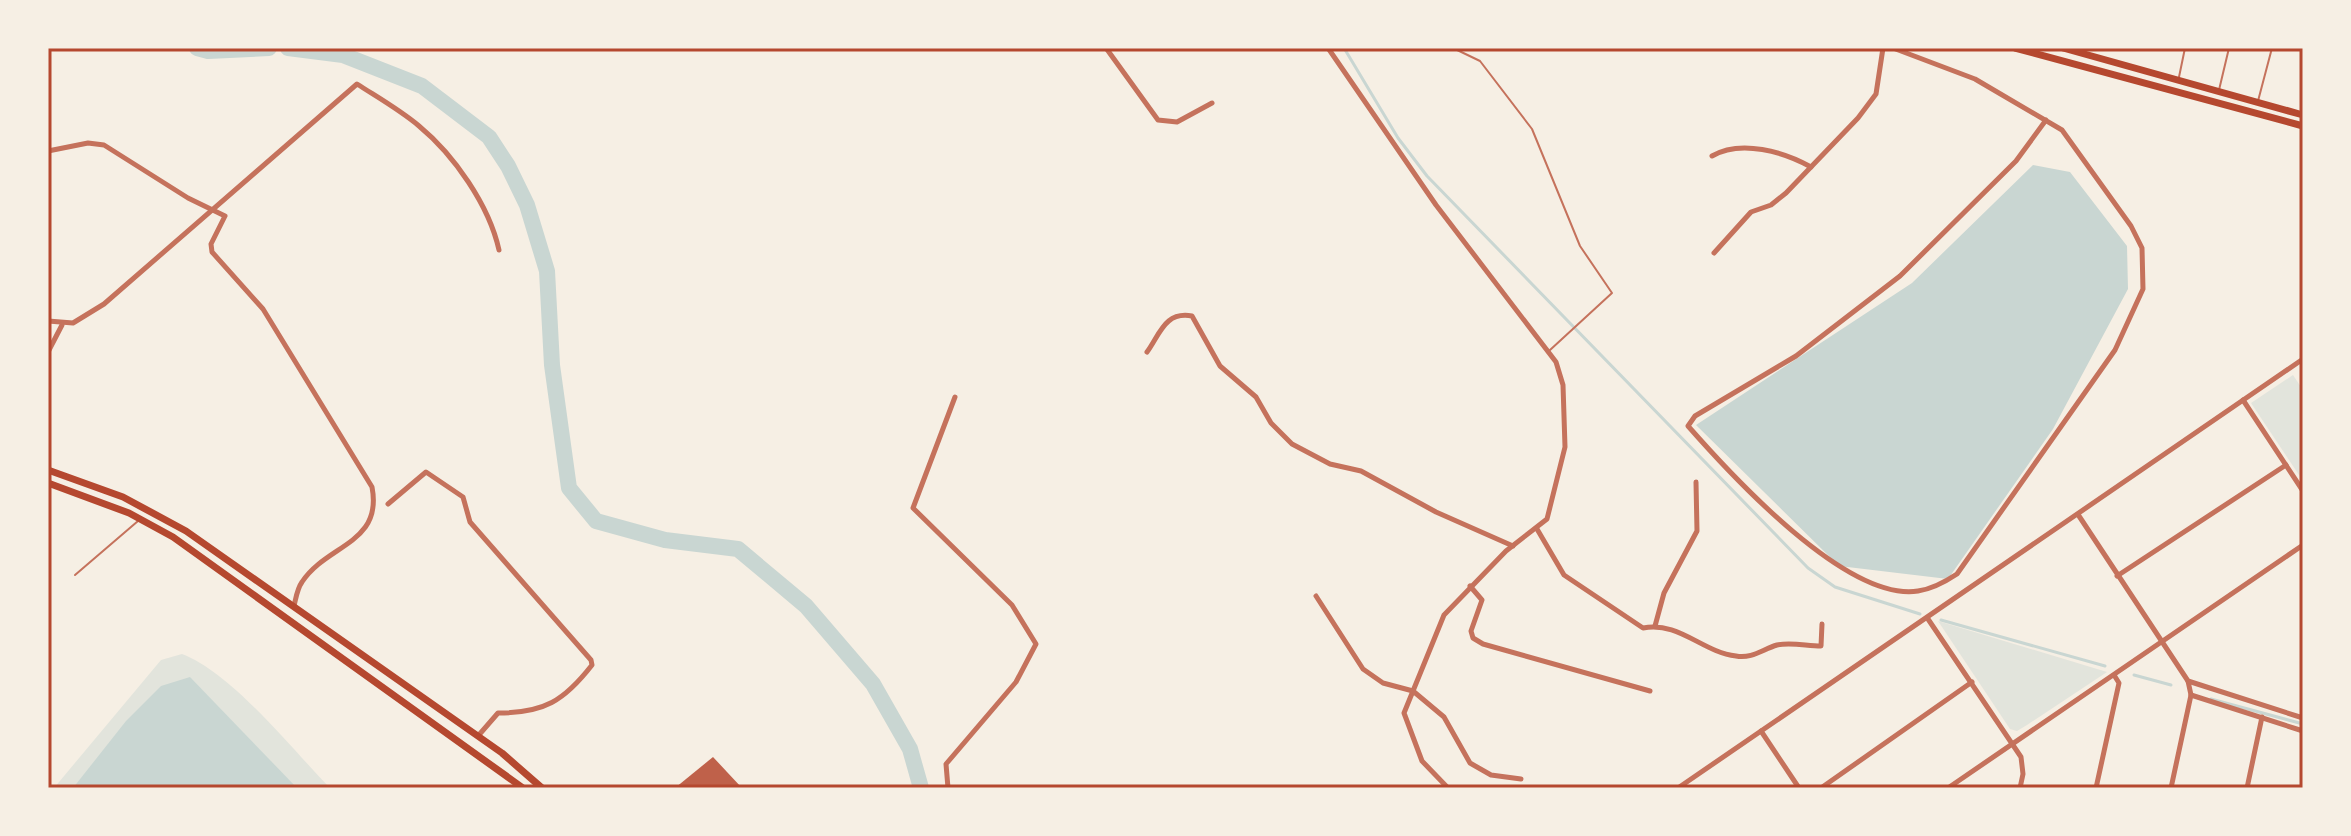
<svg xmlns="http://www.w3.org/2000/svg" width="2351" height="836" font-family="'Golos Text',sans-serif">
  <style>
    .green { fill: #e2e4dc }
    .water { fill: #c9d6d2 }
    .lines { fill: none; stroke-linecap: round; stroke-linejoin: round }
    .stream { stroke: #c9d6d2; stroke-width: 3 }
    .river { stroke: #c9d6d2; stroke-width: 16 }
    .building { fill: #bf614a }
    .service { stroke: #c5725c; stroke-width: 2 }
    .minor { stroke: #c5725c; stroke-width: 5 }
    .secondary { stroke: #b5482f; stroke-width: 7 }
    .neatline { fill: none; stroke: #b5482f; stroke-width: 3 }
  </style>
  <rect width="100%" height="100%" fill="#f6efe4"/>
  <g class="green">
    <polygon points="2293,375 2303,390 2303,481 2251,403"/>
    <polygon points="1938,621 2107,672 2027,725 2017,731 2010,729"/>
    <path d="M182,654C232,673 291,748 330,788H54L161,660Z"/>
  </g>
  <g class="water">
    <polygon points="2033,165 2070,172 2127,246 2128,289 2053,429 1948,579 1839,566 1696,425 1912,283"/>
    <polygon points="190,677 297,788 73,788 126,721 161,686"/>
  </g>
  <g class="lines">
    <g class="stream">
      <polyline points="1344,48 1398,138 1427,176 1808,568 1835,587 1920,614"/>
      <polyline points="1941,620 2105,666"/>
      <polyline points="2134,675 2171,685"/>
      <polyline points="2211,699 2303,724"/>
    </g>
    <g class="river">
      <polyline points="197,48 208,51 269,48"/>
      <polyline points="288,48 343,55 422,86 489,137 508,166 527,205 547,271 552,365 569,488 596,521 665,540 738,549 806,606 873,684 910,749 921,788"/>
    </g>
  </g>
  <polygon class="building" points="713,757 742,788 675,788"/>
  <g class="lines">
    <g class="service">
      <polyline points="1453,48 1480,61 1532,129 1580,246 1612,293 1550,350"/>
      <polyline points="2179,77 2185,48"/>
      <polyline points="2219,90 2229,48"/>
      <polyline points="2258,101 2272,48"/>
      <polyline points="2301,110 2303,99"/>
      <polyline points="75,575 138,521"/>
    </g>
    <g class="minor">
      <polyline points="1106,48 1158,120 1177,122 1212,103"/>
      <polyline points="1328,48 1436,205 1556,362 1563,385 1565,447 1547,519 1506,551 1444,615 1404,713 1422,761 1448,788"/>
      <path d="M1893,48L1975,79L2062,130L2131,226L2142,248L2143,289L2115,350L1957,574C1945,582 1932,589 1918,591C1847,602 1732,476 1688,426L1695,416L1796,356L1900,276L2016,161L2046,120"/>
      <path d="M48,151L88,143L104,145L188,198L225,216L211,244L212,252L263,309L372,487C383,544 327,544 302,582C297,589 296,598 294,606"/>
      <path d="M1712,156C1741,139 1784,152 1811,167"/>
      <polyline points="1714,253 1751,212 1771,205 1786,193 1858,118 1876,94 1883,48"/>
      <path d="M48,321L73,323L104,304L357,84C377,97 400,110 419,126C454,155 489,205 499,250"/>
      <polyline points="48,352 62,325"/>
      <path d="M1147,352C1160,334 1165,311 1192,316L1220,366L1256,397L1271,423L1292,444L1330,464L1361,471L1436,512L1513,546"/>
      <polyline points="2243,400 2303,491"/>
      <path d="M388,504L426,472L463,497L470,522L591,660L592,665C564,701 544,713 498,713L478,736"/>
      <polyline points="2079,516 2188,681 2303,718"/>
      <path d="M1537,529L1564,575L1643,628C1679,621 1702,652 1736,656C1752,659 1763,649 1777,645C1791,642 1807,646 1821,646L1822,624"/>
      <polyline points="2117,576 2286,465"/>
      <polyline points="1470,586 1482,600 1471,631 1473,638 1483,644 1650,691"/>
      <polyline points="1316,596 1363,669 1383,683 1413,691 1444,717 1470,763 1491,775 1521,779"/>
      <polyline points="1928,619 2021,757 2023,774 2020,788"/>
      <polyline points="1655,626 1664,593 1697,531 1696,482"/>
      <polyline points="2191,695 2303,731"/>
      <polyline points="1761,731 1799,788"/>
      <polyline points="948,788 946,764 1016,682 1036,644 1012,605 913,508 955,397"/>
      <polyline points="1678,788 2303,359"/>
      <polyline points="1821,788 1972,682"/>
      <polyline points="1948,788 2303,545"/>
      <polyline points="2096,788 2119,683 2114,675"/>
      <polyline points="2171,788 2191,695 2188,681"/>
      <polyline points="2247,788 2262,717"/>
    </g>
    <g class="secondary">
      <polyline points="2015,48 2303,126"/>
      <polyline points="2063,48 2303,115"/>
      <polyline points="48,470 123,497 186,531 502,753 542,788"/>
      <polyline points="48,483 129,513 173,537 523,788"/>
    </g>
  </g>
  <rect width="2351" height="836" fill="none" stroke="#f6efe4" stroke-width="100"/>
  <rect x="50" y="50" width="2251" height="736" class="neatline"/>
</svg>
